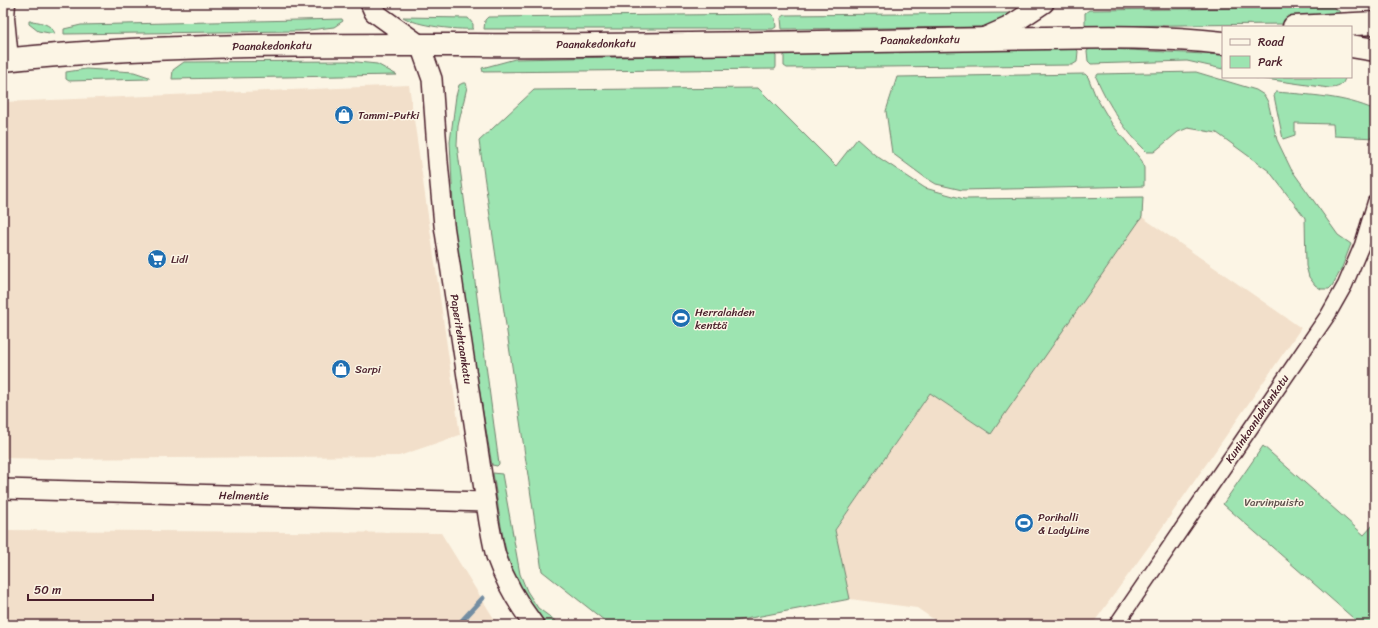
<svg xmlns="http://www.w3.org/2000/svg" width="1378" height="628" font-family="Sriracha,sans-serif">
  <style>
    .built { fill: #f2dfca }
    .green { fill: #9de4b1; stroke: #74826e }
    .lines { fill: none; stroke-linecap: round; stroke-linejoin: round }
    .stream { stroke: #738da2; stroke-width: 5 }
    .street-casing { stroke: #4a1f2b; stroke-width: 17 }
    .secondary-casing { stroke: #4a1f2b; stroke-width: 22 }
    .primary-casing { stroke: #4a1f2b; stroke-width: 25 }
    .street { stroke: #fcf5e5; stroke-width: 14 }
    .secondary { stroke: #fcf5e5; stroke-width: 19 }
    .primary { stroke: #fcf5e5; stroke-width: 22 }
    .labels { text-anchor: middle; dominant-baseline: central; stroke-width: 3; stroke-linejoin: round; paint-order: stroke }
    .street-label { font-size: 11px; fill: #4a1f2b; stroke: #fcf5e5 }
    .poi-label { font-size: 11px; fill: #4a1f2b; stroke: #fcf5e5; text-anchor: start }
    .park-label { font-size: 11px; fill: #5f504c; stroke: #fcf5e5 }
  </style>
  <rect width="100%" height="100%" fill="#fcf5e5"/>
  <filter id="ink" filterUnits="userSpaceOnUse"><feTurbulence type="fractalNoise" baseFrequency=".025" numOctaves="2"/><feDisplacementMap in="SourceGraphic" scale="8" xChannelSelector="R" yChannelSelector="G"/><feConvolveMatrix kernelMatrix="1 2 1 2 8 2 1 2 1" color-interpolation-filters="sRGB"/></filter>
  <g filter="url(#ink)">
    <g class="built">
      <polygon points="409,85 460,435 399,456 54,459 3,458 3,102"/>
      <polygon points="1142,217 1301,328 1152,542 1092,625 942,625 917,608 850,599 835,531 930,393 990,434"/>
      <polygon points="3,530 441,533 498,625 3,625"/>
    </g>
    <g class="green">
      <polygon points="1333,7 1339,11 1341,17 1324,21 1284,24 1085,26 1085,13 1089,10"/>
      <polygon points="1013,13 1013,15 985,27 782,29 781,18 785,15"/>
      <polygon points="771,14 775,18 776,27 773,29 484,29 485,20 488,17"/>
      <path d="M403,17L468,18L473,24V29C456,30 417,26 403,17Z"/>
      <polygon points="342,19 343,21 334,27 301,31 64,34 64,29 81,25"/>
      <path d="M29,21C38,21 52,24 55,34L38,31L29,24Z"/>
      <polygon points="1091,48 1223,55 1223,69 1187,61 1091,64 1088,61 1087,51"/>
      <polygon points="1075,49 1078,51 1077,62 1072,65 787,68 784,66 784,55 787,53"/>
      <polygon points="774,54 776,56 776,67 775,69 483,72 482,68 515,59"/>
      <polygon points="347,61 377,64 397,75 172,79 173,70 184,62"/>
      <polygon points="86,69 134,72 149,77 149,79 69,81 66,79 66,72"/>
      <path d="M1196,72L1256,90L1264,95L1268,102L1277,140L1291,169L1338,235L1351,244L1341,270L1332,286L1329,289H1321L1315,285L1309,277L1306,266L1305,218L1303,215L1269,171L1217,133L1188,128L1178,132L1154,152H1147C1125,131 1108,105 1096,77L1098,74Z"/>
      <polygon points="1085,74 1088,77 1096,97 1112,124 1142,161 1144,168 1144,186 962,190 936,184 923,176 892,153 886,111 897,77"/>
      <path d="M1251,77H1345C1344,86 1337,88 1329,88Z"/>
      <polygon points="463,83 466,83 467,87 458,126 457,145 499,464 497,466 492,465 455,247 450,142 456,96 459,85"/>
      <polygon points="758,88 836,166 857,139 875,155 925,188 964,199 1143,197 1142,217 991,434 930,393 835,530 850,599 714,625 610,625 542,571 479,141 534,90"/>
      <path d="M1276,92C1310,95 1344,96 1375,110V138L1334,136L1333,124L1295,123V135L1283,139L1274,96Z"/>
      <polygon points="1263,446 1364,535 1375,523 1375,625 1361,625 1223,504"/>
      <path d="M493,473L502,474L520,574L527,591L538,608L561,625H547C536,611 521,592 514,576C501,544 499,507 493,473Z"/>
    </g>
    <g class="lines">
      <polyline class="stream" points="458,625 483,598"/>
      <g class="street-casing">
        <g id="street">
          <polyline points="8,3 7,18 11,59"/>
          <polyline points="1116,625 1328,315 1345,285 1362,245 1375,202"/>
        </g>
      </g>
      <g class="secondary-casing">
        <g id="secondary">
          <path d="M370,3L374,12L420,45L432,79L438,162L444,225L489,522C491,533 493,545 496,556C505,581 518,604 534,625"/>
          <polyline points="983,38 1008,27 1044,3"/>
          <polyline points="3,489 486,502"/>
        </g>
      </g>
      <g class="primary-casing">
        <g id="primary">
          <polyline points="1294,27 1375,23"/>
          <polyline points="1351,46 1375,50"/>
          <path d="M3,60C159,43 318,45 475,45C571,46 667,44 763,43C857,42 951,39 1045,38C1104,37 1164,36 1223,43"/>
        </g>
      </g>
      <use href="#street" class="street"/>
      <use href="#secondary" class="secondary"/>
      <use href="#primary" class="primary"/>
    </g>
  </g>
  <defs>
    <g id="shop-disc" transform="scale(1)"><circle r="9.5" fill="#1f6fb2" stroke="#fcf5e5"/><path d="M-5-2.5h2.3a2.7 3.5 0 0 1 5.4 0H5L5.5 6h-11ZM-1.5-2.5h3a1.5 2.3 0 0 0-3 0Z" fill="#fff"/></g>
    <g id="supermarket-disc" transform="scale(1)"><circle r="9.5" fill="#1f6fb2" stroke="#fcf5e5"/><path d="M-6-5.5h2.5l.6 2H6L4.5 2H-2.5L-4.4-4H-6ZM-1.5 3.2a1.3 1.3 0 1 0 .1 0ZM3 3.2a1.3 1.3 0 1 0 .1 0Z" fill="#fff"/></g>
    <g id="stadium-disc" transform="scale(1)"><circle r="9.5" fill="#1f6fb2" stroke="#fcf5e5"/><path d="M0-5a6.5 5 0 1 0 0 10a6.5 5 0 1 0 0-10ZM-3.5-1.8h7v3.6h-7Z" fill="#fff"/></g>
  </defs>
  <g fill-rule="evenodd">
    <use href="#shop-disc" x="344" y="115"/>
    <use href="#supermarket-disc" x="157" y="259"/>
    <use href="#stadium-disc" x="681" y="318"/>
    <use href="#shop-disc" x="341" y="369"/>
    <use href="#stadium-disc" x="1024" y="523"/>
  </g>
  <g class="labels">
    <g class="street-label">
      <text transform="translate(920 40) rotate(-1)">Paanakedonkatu</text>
      <text transform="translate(596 44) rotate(-1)">Paanakedonkatu</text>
      <text transform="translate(272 46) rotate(-1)">Paanakedonkatu</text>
      <text transform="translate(461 339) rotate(81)">Paperitehtaankatu</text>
      <text transform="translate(1257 419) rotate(-56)">Kuninkaanlahdenkatu</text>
      <text transform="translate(244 496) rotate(1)">Helmentie</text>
    </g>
    <g class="poi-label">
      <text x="358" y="115">Tammi-Putki</text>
      <text x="171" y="259">Lidl</text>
      <text x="695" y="312">Herralahden<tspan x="695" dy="13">kenttä</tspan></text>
      <text x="355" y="369">Sarpi</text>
      <text x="1038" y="517">Porihalli<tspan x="1038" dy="13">&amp; LadyLine</tspan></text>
    </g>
    <g class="park-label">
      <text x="1274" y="502">Varvinpuisto</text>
    </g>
  </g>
  <rect width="1378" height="628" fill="none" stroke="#fcf5e5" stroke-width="16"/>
  <rect x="8" y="8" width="1362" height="612" fill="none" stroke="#4a1f2b" stroke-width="1.5" filter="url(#ink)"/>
  <rect x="1222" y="26" width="130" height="52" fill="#fcf5e5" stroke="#b59f9b"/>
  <rect x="1230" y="39" width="20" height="6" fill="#fcf5e5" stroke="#b59f9b"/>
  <text x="1258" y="46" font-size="12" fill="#4a1f2b">Road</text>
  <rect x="1230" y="56" width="20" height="12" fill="#9de4b1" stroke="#b59f9b"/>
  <text x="1258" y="66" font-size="12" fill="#4a1f2b">Park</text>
  <path d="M28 594v6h125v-6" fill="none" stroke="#4a1f2b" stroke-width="2"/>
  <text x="34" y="594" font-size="12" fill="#4a1f2b" stroke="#fcf5e5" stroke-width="3" paint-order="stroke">50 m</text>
</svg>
